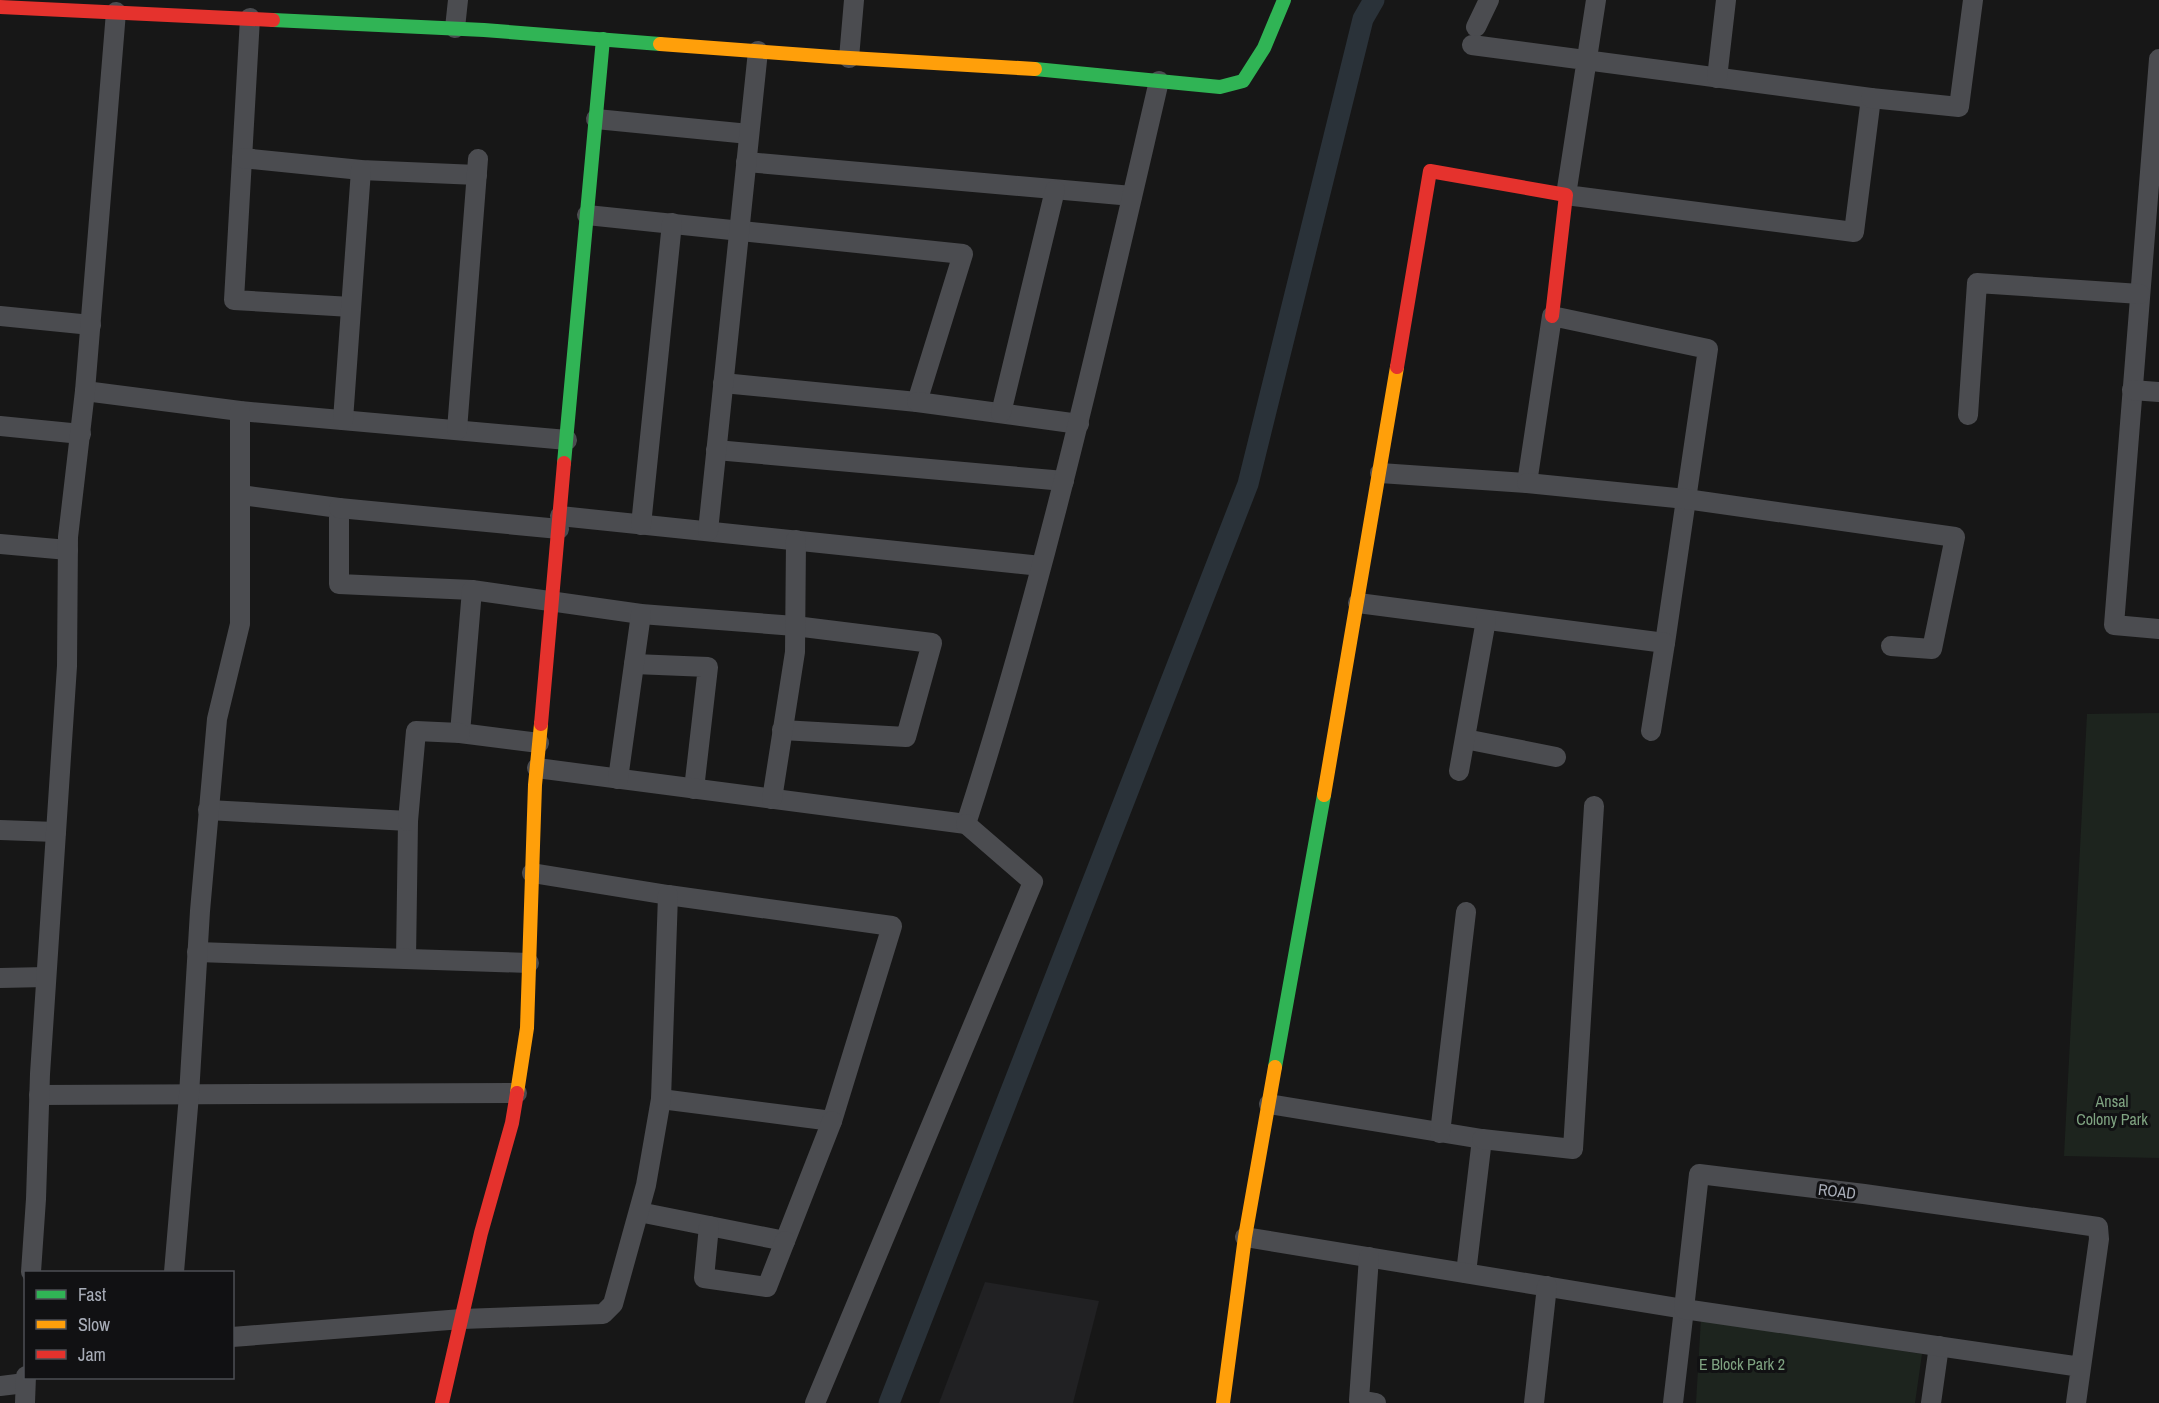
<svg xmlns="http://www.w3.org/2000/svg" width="2159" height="1403" font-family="'Archivo Narrow',sans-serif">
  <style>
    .built { fill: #212123 }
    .green { fill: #1d241e }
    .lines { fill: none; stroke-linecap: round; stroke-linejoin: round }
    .canal { stroke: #2a3239; stroke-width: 21 }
    .street { stroke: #4b4c50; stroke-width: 20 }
    .fast { stroke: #30b455; stroke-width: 14 }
    .slow { stroke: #ff9f0a; stroke-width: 14 }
    .jam { stroke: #e5322d; stroke-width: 14 }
    .labels { text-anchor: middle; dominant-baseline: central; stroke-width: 6; stroke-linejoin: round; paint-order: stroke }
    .park-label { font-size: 16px; fill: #7fa381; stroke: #111113 }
    .street-label { font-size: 16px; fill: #a8adb8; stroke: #111113 }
  </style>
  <rect width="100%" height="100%" fill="#171717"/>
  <polygon class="built" points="985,1282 1099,1301 1073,1403 939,1403"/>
  <g class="green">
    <polygon points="2159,713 2159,1158 2064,1156 2087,714"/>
    <polygon points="1701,1319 1922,1354 1915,1403 1696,1403"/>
  </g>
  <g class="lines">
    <polyline class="canal" points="889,1403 1248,484 1363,19 1374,0"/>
    <g class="street">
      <polyline points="250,18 234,300 351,307"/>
      <polyline points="1476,27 1489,0"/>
      <polyline points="455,28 458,0"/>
      <path d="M1472,45C1605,62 1738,80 1871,98L1854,232L1566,195L1596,0"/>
      <polyline points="849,58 854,0"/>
      <polyline points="2159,59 2114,625 2159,629"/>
      <polyline points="1717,78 1726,0"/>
      <polyline points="1871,98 1959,107 1973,0"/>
      <polyline points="596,119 749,134"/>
      <polyline points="242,158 361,170 477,175"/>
      <polyline points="746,162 1132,196"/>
      <polyline points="587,215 963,254 917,402 723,383"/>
      <polyline points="0,316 91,325"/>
      <polyline points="2132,390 2159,392"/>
      <polyline points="85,391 240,411 567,440"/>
      <polyline points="917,402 1079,424"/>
      <polyline points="1001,413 1055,190"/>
      <polyline points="1968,415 1977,283 2140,294"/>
      <polyline points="343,420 361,170"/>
      <polyline points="0,426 81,434"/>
      <polyline points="457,430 478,159"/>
      <polyline points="716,450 1064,481"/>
      <polyline points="1380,473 1527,483 1552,316 1708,349 1665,643"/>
      <polyline points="1527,483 1686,499 1955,537 1932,649 1891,646"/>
      <polyline points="241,495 339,508 339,584 472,590"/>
      <polyline points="339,508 559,529"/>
      <polyline points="560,516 1041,566"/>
      <polyline points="641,525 672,223"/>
      <polyline points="708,531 758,51"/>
      <polyline points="0,544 68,550"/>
      <polyline points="1358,603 1665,643 1651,731"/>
      <polyline points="634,664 708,667 694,789"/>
      <polyline points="1465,739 1556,757"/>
      <polyline points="539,743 460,733 472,590 641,614 795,626 932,643 906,737 782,730"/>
      <path d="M537,768L966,824C1045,580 1101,330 1159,81"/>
      <polyline points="1459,771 1486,620"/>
      <polyline points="618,779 641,614"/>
      <polyline points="772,799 795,652 796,540"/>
      <polyline points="208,810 408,821 406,959"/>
      <polyline points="408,821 416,731 460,733"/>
      <polyline points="0,830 56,832"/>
      <polyline points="532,873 668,895 892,926 832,1121 661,1099"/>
      <polyline points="197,952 529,963"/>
      <polyline points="0,978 46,977"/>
      <polyline points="39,1095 517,1093"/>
      <polyline points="1269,1104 1482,1139 1466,1273"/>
      <polyline points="1440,1133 1466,912"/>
      <polyline points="1482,1139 1573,1149 1594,806"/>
      <polyline points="639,1212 785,1241 832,1121"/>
      <polyline points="709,1226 704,1278 767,1287 785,1241"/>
      <polyline points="1245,1237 1684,1309 1673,1403"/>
      <polyline points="1369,1257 1359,1400 1376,1403"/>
      <polyline points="31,1272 36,1199 40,1074 67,666 68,537 85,391 116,12"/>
      <polyline points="174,1272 189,1095 200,911 217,719 240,624 240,411"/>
      <polyline points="232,1337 462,1319 603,1314 613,1304 646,1185 661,1099 668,895"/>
      <polyline points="0,1386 25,1383"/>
      <polyline points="25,1403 26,1376"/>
      <polyline points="815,1403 1033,882 966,824"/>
      <polyline points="1534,1403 1547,1286"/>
      <polyline points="1931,1403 1939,1346"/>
      <polyline points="2076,1403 2099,1239 2098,1227 1864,1194 1699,1174 1684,1309 2081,1367"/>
    </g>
    <g class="fast">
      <polyline points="273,20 484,30 660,44"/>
      <polyline points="1035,69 1220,87 1243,81 1264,48 1284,0"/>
      <polyline points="564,463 603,39"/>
      <polyline points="1275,1067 1324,795"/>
    </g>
    <g class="slow">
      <polyline points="660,44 833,57 1035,69"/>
      <polyline points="1324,795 1397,367"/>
      <polyline points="517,1093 527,1028 535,785 541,724"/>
      <polyline points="1223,1403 1245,1237 1275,1067"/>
    </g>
    <g class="jam">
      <polyline points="0,7 273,20"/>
      <polyline points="1397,367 1430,171 1566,195 1552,316"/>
      <polyline points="541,724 564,463"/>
      <polyline points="442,1403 481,1233 512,1123 517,1093"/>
    </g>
  </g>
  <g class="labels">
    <g class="park-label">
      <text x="2112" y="1101">Ansal<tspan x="2112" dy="18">Colony Park</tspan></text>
      <text x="1742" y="1364">E Block Park 2</text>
    </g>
    <g class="street-label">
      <text transform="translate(1837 1191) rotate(7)">ROAD</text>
    </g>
  </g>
  <rect x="24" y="1271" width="210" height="108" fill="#111113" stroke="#4d4f55" stroke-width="1.5"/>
  <rect x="36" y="1290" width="30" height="9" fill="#30b455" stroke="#4d4f55" stroke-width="1.5"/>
  <text x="78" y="1301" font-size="18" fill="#a8adb8">Fast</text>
  <rect x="36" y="1320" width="30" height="9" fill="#ff9f0a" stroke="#4d4f55" stroke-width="1.5"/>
  <text x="78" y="1331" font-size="18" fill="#a8adb8">Slow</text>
  <rect x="36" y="1350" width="30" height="9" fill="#e5322d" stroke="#4d4f55" stroke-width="1.5"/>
  <text x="78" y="1361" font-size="18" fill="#a8adb8">Jam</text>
</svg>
